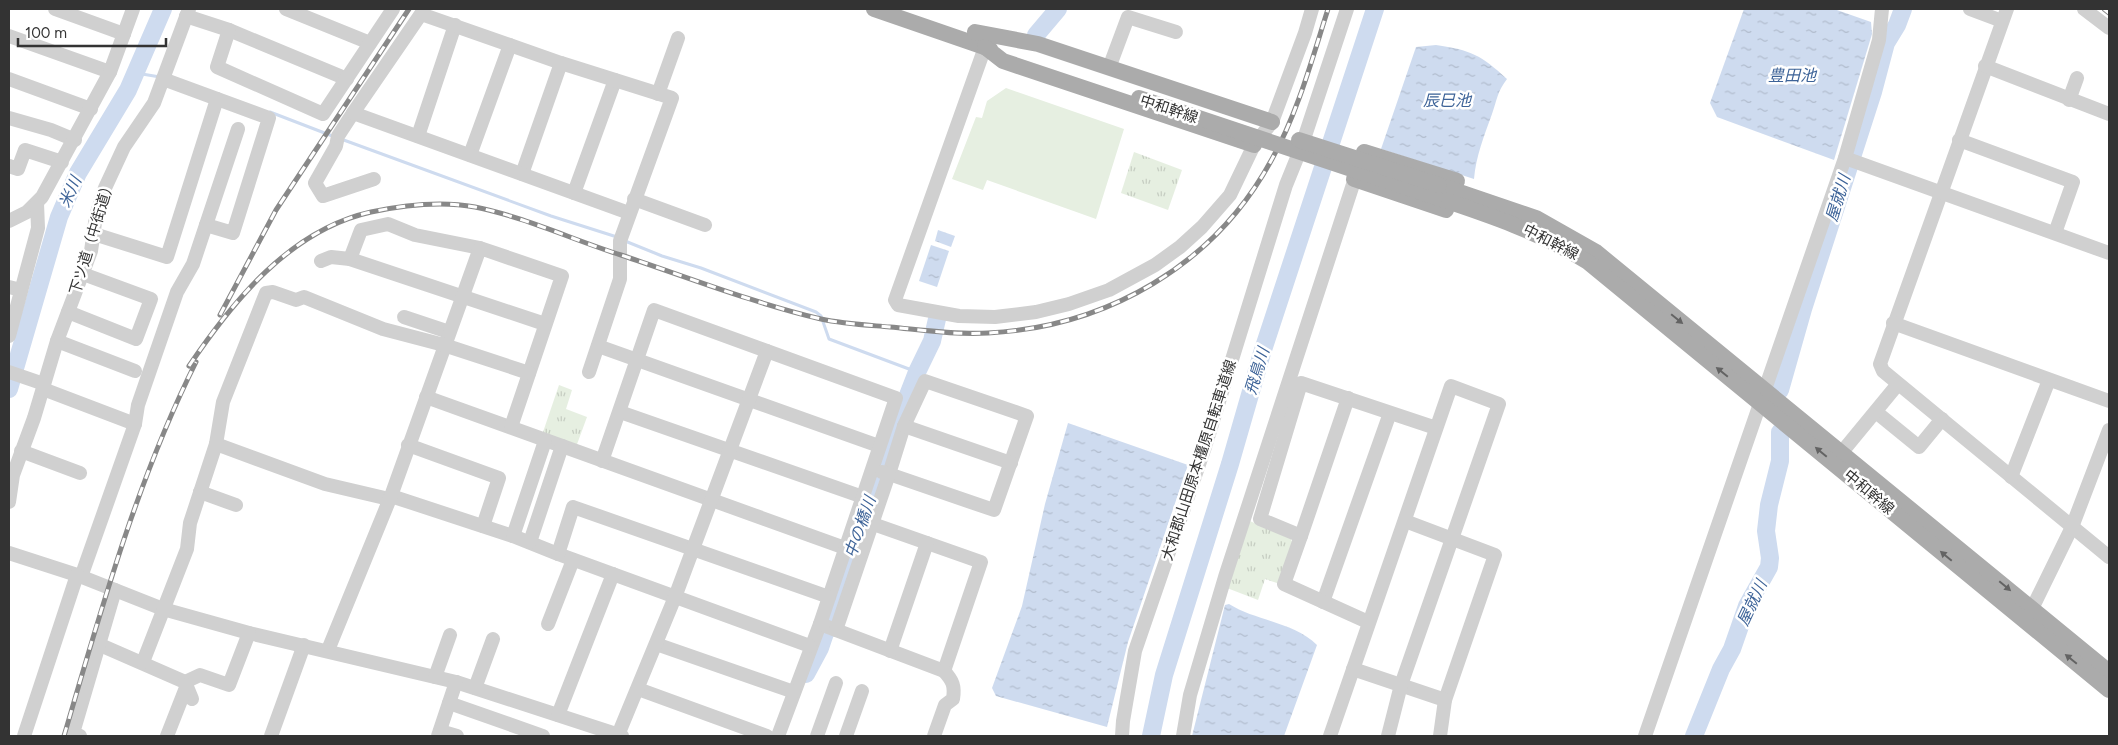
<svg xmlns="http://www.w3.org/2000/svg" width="2118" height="745" font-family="Figtree,'Noto Sans JP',sans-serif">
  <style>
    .grass { fill: #e6efe1 }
    .park { fill: url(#park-tufts) }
    .water { fill: url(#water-ripples) }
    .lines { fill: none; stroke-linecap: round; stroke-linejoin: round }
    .stream { stroke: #cedbef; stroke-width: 3 }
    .river { stroke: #cedbef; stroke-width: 18 }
    .minor { stroke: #d0d0d0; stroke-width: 14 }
    .major { stroke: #ababab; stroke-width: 16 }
    .rail-casing { stroke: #888; stroke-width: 5 }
    .rail { stroke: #fff; stroke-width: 3; stroke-dasharray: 9; stroke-linecap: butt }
    .major-bridge { stroke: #ababab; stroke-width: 16 }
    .oneway { fill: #636363 }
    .labels { text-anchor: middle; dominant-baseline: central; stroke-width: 5; stroke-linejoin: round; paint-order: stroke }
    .street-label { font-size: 15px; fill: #333; stroke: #fff }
    .water-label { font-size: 16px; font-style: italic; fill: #3d6398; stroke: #fff }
  </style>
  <defs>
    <pattern id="park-tufts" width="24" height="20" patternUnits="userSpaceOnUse" patternTransform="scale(1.25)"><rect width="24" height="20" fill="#e6efe1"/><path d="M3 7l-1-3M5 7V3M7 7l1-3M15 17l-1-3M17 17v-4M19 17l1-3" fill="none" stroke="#c6cdc2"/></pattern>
    <pattern id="water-ripples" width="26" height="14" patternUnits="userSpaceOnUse" patternTransform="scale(1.25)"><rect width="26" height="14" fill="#cedbef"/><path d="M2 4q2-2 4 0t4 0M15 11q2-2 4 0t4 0" fill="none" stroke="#b1bccd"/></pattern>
  </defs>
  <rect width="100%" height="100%" fill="#fff"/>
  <polygon class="grass" points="1006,88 1124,129 1096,219 987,180 983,190 952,179 976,117 982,118 987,101"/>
  <g class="park">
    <polygon points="1134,152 1182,170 1168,210 1121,193"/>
    <polygon points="559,385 572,390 566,409 587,417 576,447 542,435"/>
    <polygon points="1247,520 1290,537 1293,544 1280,584 1265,579 1258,600 1227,588"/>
  </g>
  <g class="water">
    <polygon points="1744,9 1834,9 1871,22 1872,34 1834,160 1717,117 1710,103"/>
    <path d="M1436,45C1471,50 1481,55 1507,79C1497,92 1497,100 1492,114C1484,136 1476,156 1474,179L1381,149L1416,47Z"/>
    <polygon points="938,230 955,236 951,247 935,241"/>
    <polygon points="931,245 949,251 937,287 919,281"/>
    <polygon points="1068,423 1188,465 1128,642 1107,727 996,696 992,688 1022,606 1045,504"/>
    <path d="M1229,604C1256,621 1294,622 1317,645L1284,736H1192L1225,605Z"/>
  </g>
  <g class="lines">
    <g class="stream">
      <polyline points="136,73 160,77"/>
      <polyline points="270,112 335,137"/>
      <polyline points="341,139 551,216 617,237"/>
      <polyline points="625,241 662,256 701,268 816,312 821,316 829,339 917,372"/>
    </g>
    <g class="river">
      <polyline points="1036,35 1058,9"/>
      <polyline points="9,389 59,217 78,173 128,90 163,9"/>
      <polyline points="1780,390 1803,309 1873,92 1886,43 1897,25 1903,9"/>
      <polyline points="806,674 820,648 886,452 917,372 932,341 937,319"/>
      <polyline points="1151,736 1164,675 1230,464 1262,353 1375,9"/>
      <polyline points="1694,736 1721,669 1732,649 1747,606 1769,567 1770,558 1766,531 1769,505 1780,461 1780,432"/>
    </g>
    <g class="minor">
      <polyline points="55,9 124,34"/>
      <polyline points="286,9 370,43"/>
      <polyline points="1970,9 2002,21"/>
      <polyline points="2007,9 1880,364 1883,371 2109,557"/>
      <polyline points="2084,9 2109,28"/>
      <polyline points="186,16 229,30 347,79"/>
      <polyline points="229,30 217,67 323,114 393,9"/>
      <polyline points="9,36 110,72"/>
      <polyline points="985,47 895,300 898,305 959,316 995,317 1036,312 1069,304 1109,290 1155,265 1180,247 1202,227 1230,195 1254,145 1272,122 1305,33 1312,9"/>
      <polyline points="1985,66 2109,114"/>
      <polyline points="1109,68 1128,17 1176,32"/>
      <polyline points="9,79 91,109"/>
      <polyline points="163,79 269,118 233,233 206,225"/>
      <polyline points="658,94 678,38"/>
      <polyline points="2069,100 2077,78"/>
      <polyline points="353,113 338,136 336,146 315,183 323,196 374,179"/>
      <polyline points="9,118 51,130 75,140"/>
      <polyline points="418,136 455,25"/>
      <polyline points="1959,140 2073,182 2055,233"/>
      <polyline points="470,155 510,45"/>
      <polyline points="1845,158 2109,253"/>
      <polyline points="9,166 18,169 25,150 62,162"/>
      <polyline points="522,174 561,63"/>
      <polyline points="574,193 615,80"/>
      <polyline points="634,199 705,225"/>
      <polyline points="9,221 27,212 42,197 110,72 133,9"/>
      <polyline points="94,234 167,257 217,99"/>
      <polyline points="480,248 415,235 388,224 361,230 350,259 545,324"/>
      <polyline points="321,261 331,257 350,259"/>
      <polyline points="9,287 21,290"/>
      <polyline points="68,312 136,339 151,299 83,274"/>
      <polyline points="404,317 449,332"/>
      <polyline points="1893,323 2109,401"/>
      <polyline points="9,336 38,228 37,203"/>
      <polyline points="57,341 135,371"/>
      <polyline points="598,346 879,446"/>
      <polyline points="9,372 44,384"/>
      <polyline points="589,372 620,279 620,241 672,98 561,63 421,14 353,113 629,213"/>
      <polygon points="925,381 1027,416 994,510 889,474 904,426"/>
      <polyline points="43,389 135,424"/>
      <polyline points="426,397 845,548"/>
      <polyline points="620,412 863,497"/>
      <polyline points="1876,412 1919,447 1942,419"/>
      <polyline points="904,426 1011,463"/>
      <polyline points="216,444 325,484 389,499"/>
      <polyline points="408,445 499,478 483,526"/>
      <polyline points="21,451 80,473"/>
      <polyline points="1842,452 1898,384"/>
      <polyline points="602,461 654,310 896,398 820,624 778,736"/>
      <polyline points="2011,477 2049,380"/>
      <polyline points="200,492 236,505"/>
      <polyline points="391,496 513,536 558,554 810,646"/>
      <polyline points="9,502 13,475 34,418 57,341 91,251 96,216 105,188 124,147 154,103 189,9"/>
      <polyline points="1405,521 1495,555 1445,700 1440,736"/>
      <polyline points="513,536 545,441"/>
      <polyline points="1301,536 1348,398"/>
      <polyline points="530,542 562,446"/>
      <polyline points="9,553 77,575 163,609 249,633 456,682 622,736"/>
      <polyline points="558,554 573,507 829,597"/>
      <polyline points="81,577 135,424 138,405 177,292 193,264 238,129"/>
      <polyline points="1323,602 1390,413"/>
      <polyline points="2028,617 2072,527 2109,430"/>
      <polyline points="1368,622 1284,584 1301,536 1260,519 1301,383 1436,428"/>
      <polyline points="548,624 573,560"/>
      <polyline points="820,624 944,671 981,562 856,518"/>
      <polyline points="836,630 889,474 882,472"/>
      <polyline points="98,644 185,682 192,699"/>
      <polyline points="656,644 794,692"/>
      <polyline points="328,650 391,496 480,248 562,276 511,427"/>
      <polyline points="890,651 927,543"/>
      <polyline points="143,662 187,549 190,523 216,444 223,402 266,293 273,292 296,300 304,297 383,329 444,345 529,373"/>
      <polyline points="1353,669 1445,700"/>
      <polyline points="435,677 450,635"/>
      <polyline points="185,682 200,675 229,685 249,633"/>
      <polyline points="475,688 493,639"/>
      <polyline points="638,689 767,736"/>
      <polyline points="449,703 543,736"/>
      <polyline points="558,715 613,574"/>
      <polyline points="440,731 457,736"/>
      <polyline points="618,735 675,597 767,351"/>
      <polyline points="24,736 77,575"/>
      <polyline points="80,736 73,733 115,590"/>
      <polyline points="167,736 187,685"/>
      <polyline points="271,736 304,645"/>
      <polyline points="438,736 456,682"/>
      <polyline points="817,736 836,683"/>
      <polyline points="846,736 862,691"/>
      <path d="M934,736L945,705L953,699C955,686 953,681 944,671"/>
      <polyline points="1122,736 1123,721 1135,651 1205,447 1286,185 1301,148 1347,9"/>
      <polyline points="1183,736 1190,695 1225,577 1358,169"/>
      <polyline points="1330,736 1451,386 1499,404 1401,685 1388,736"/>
      <polyline points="1645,736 1845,158 1879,40 1882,9"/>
    </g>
    <g class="major">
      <polyline points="874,9 990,49"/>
      <polyline points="975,32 1038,44 1272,122"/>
      <polyline points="985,47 1003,61 1254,145"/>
      <polyline points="1364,152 1457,181"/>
      <polyline points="1354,179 1446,210"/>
      <polyline points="1439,185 1536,218 1596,252 2109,672"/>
      <path d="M1435,197C1489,215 1540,232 1588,262L2109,690"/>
    </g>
    <g class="rail-casing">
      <g id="rail">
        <polyline points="2104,9 2109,13"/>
        <polyline points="220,315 276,210 409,9"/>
        <path d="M189,366C233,301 290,230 371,212C404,205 442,201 475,207C525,217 573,240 621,255C687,277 753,303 821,319C844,324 867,325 890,327C922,330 956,335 988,333C1107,327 1215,265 1272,159C1298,112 1312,59 1328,9"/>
        <path d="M64,736C101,610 137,480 196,362"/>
      </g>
    </g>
    <use href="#rail" class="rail"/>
    <g class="major-bridge">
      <polyline points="1139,98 1435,197"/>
      <polyline points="1299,140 1439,185"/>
    </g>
  </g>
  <defs><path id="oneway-solid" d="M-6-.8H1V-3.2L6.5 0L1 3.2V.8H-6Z" transform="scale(1.25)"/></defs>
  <g class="oneway">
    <use href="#oneway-solid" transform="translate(1677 319) rotate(39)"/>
    <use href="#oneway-solid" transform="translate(1722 372) rotate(-141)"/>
    <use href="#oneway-solid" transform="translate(1821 452) rotate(-140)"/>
    <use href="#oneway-solid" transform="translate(1946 556) rotate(-140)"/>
    <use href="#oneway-solid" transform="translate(2005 586) rotate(40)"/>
    <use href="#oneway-solid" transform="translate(2071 659) rotate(-141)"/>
  </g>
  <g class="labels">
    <g class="street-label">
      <text transform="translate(1169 109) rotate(18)">中和幹線</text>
      <text transform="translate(92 237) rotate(-73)">下ツ道（中街道）</text>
      <text transform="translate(1551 242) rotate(27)">中和幹線</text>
      <text transform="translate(1199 460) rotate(-72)">大和郡山田原本橿原自転車道線</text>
      <text transform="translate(1869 492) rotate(40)">中和幹線</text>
    </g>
    <g class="water-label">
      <text x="1792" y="75">豊田池</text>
      <text x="1447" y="100">辰巳池</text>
      <text transform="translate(70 192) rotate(-66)">米川</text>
      <text transform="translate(1838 198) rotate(-73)">屋就川</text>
      <text transform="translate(1257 371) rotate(-73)">飛鳥川</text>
      <text transform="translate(860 527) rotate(-71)">中の橋川</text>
      <text transform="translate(1752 603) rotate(-65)">屋就川</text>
    </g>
  </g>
  <rect width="2118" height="745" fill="none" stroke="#333333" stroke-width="20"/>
  <path d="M18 38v8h148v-8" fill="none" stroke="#333333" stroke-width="2.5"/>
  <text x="25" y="38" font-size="15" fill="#333333" stroke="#ffffff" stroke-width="4" paint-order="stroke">100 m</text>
</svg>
